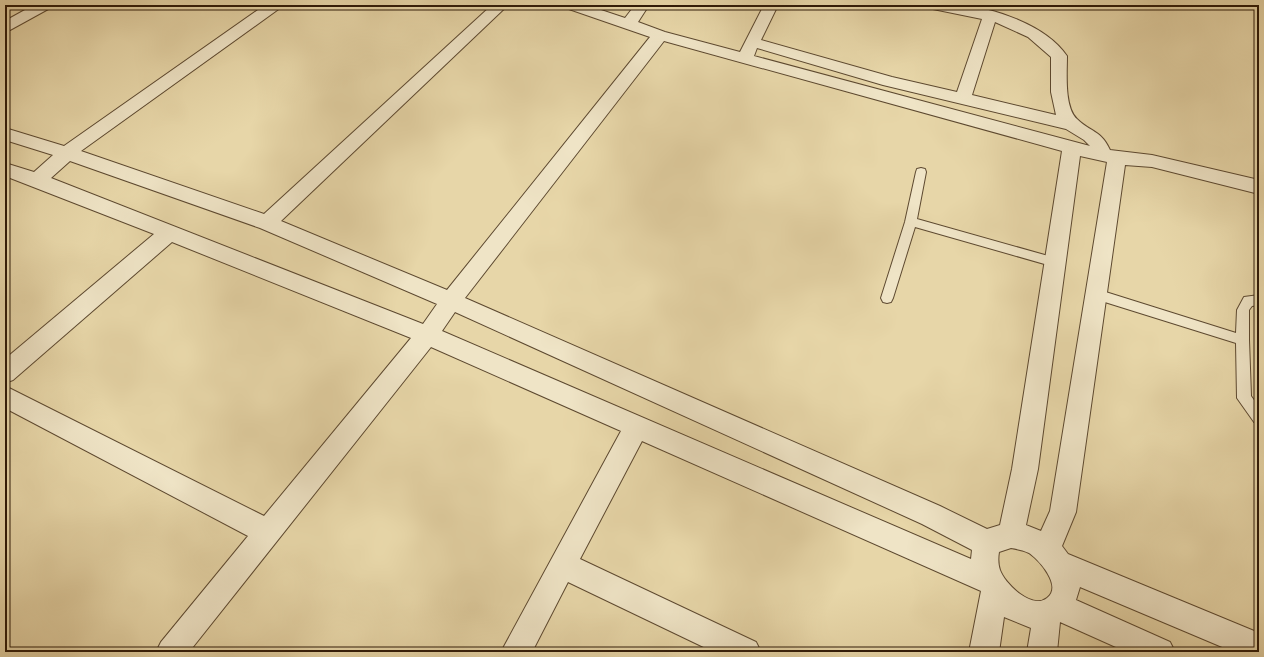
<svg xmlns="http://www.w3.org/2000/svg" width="1264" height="657" font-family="'EB Garamond',serif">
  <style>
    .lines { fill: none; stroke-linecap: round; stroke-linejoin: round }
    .service-casing { stroke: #5d4930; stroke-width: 2 }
    .minor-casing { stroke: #5d4930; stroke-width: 2 }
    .service { fill: #efe4c6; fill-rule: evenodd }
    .minor { fill: #efe4c6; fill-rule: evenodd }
  </style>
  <rect width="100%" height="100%" fill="#e7d6a8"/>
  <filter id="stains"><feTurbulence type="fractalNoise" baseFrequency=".005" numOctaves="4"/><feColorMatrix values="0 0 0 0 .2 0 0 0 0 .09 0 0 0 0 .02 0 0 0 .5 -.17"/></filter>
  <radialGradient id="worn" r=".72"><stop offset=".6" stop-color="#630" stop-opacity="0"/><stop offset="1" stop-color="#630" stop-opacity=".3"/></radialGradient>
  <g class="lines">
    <g class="service-casing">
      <g id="service">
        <polygon points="921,168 925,169 926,172 917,219 1059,259 1061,262 1059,265 1055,267 915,227 893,298 891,302 887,303 883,302 881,298 905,222 916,172 917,169"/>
        <polygon points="1096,289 1236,333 1237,310 1244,297 1259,295 1259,305 1252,306 1249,310 1249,340 1251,396 1259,407 1259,424 1254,422 1237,398 1236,343 1092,298 1090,294 1092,290"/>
      </g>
    </g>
    <g class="minor-casing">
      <g id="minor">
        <polygon points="34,5 52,5 50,8 10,30 5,32 5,21"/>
        <path d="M265,5H282L280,8L81,151L264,214L492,5H508L281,221L447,290L650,37L566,8L564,5H586L625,18L635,5H649L638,22L665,32L740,52L764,5H778L761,40L892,77L957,92L982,19L933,9L928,8L926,5C936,5 946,4 957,5C993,7 1046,25 1067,56C1067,73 1064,107 1077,119C1090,132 1101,130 1110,150L1152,155L1259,180V194L1152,167L1125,165L1076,512L1062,546L1068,554L1259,633V652H1234L1080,587L1076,600L1170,642L1175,652H1127L1060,622L1057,652H1027L1031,628L1004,617L999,652H969L981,591L642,441L580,559L756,642L761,652H714L568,582L532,652H501L621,431L431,347L189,652H156L161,642L248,536L5,408V386L264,516L411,338L172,242L13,380L5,383V359L154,234L5,176V163L34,172L53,155L5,140V128L64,146ZM995,22L1028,37L1051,57V92L1056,115L972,95ZM664,41L1062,151L1012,469L1000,525L987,529L940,506L465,298ZM757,48L883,85L1066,129L1084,140L1090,146L754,56ZM1080,156L1107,162L1050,511L1041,531L1026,525L1038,469ZM70,161L260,228L437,304L423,324L51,178ZM455,312L922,524L972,550L971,559L442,331ZM1011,548C1017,549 1023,550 1029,553C1039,560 1063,586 1047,598C1032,610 1005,584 1000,570C998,564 998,558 999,552Z"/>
      </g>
    </g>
    <use href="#service" class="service"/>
    <use href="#minor" class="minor"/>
  </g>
  <rect width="1264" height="657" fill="none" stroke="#e7d6a8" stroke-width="20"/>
  <rect x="6" y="6" width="1252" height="645" fill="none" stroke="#2f1a08" stroke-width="2"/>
  <rect x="10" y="10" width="1244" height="637" fill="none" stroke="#2f1a08"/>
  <rect width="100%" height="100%" filter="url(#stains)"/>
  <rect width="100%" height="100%" fill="url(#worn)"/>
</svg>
